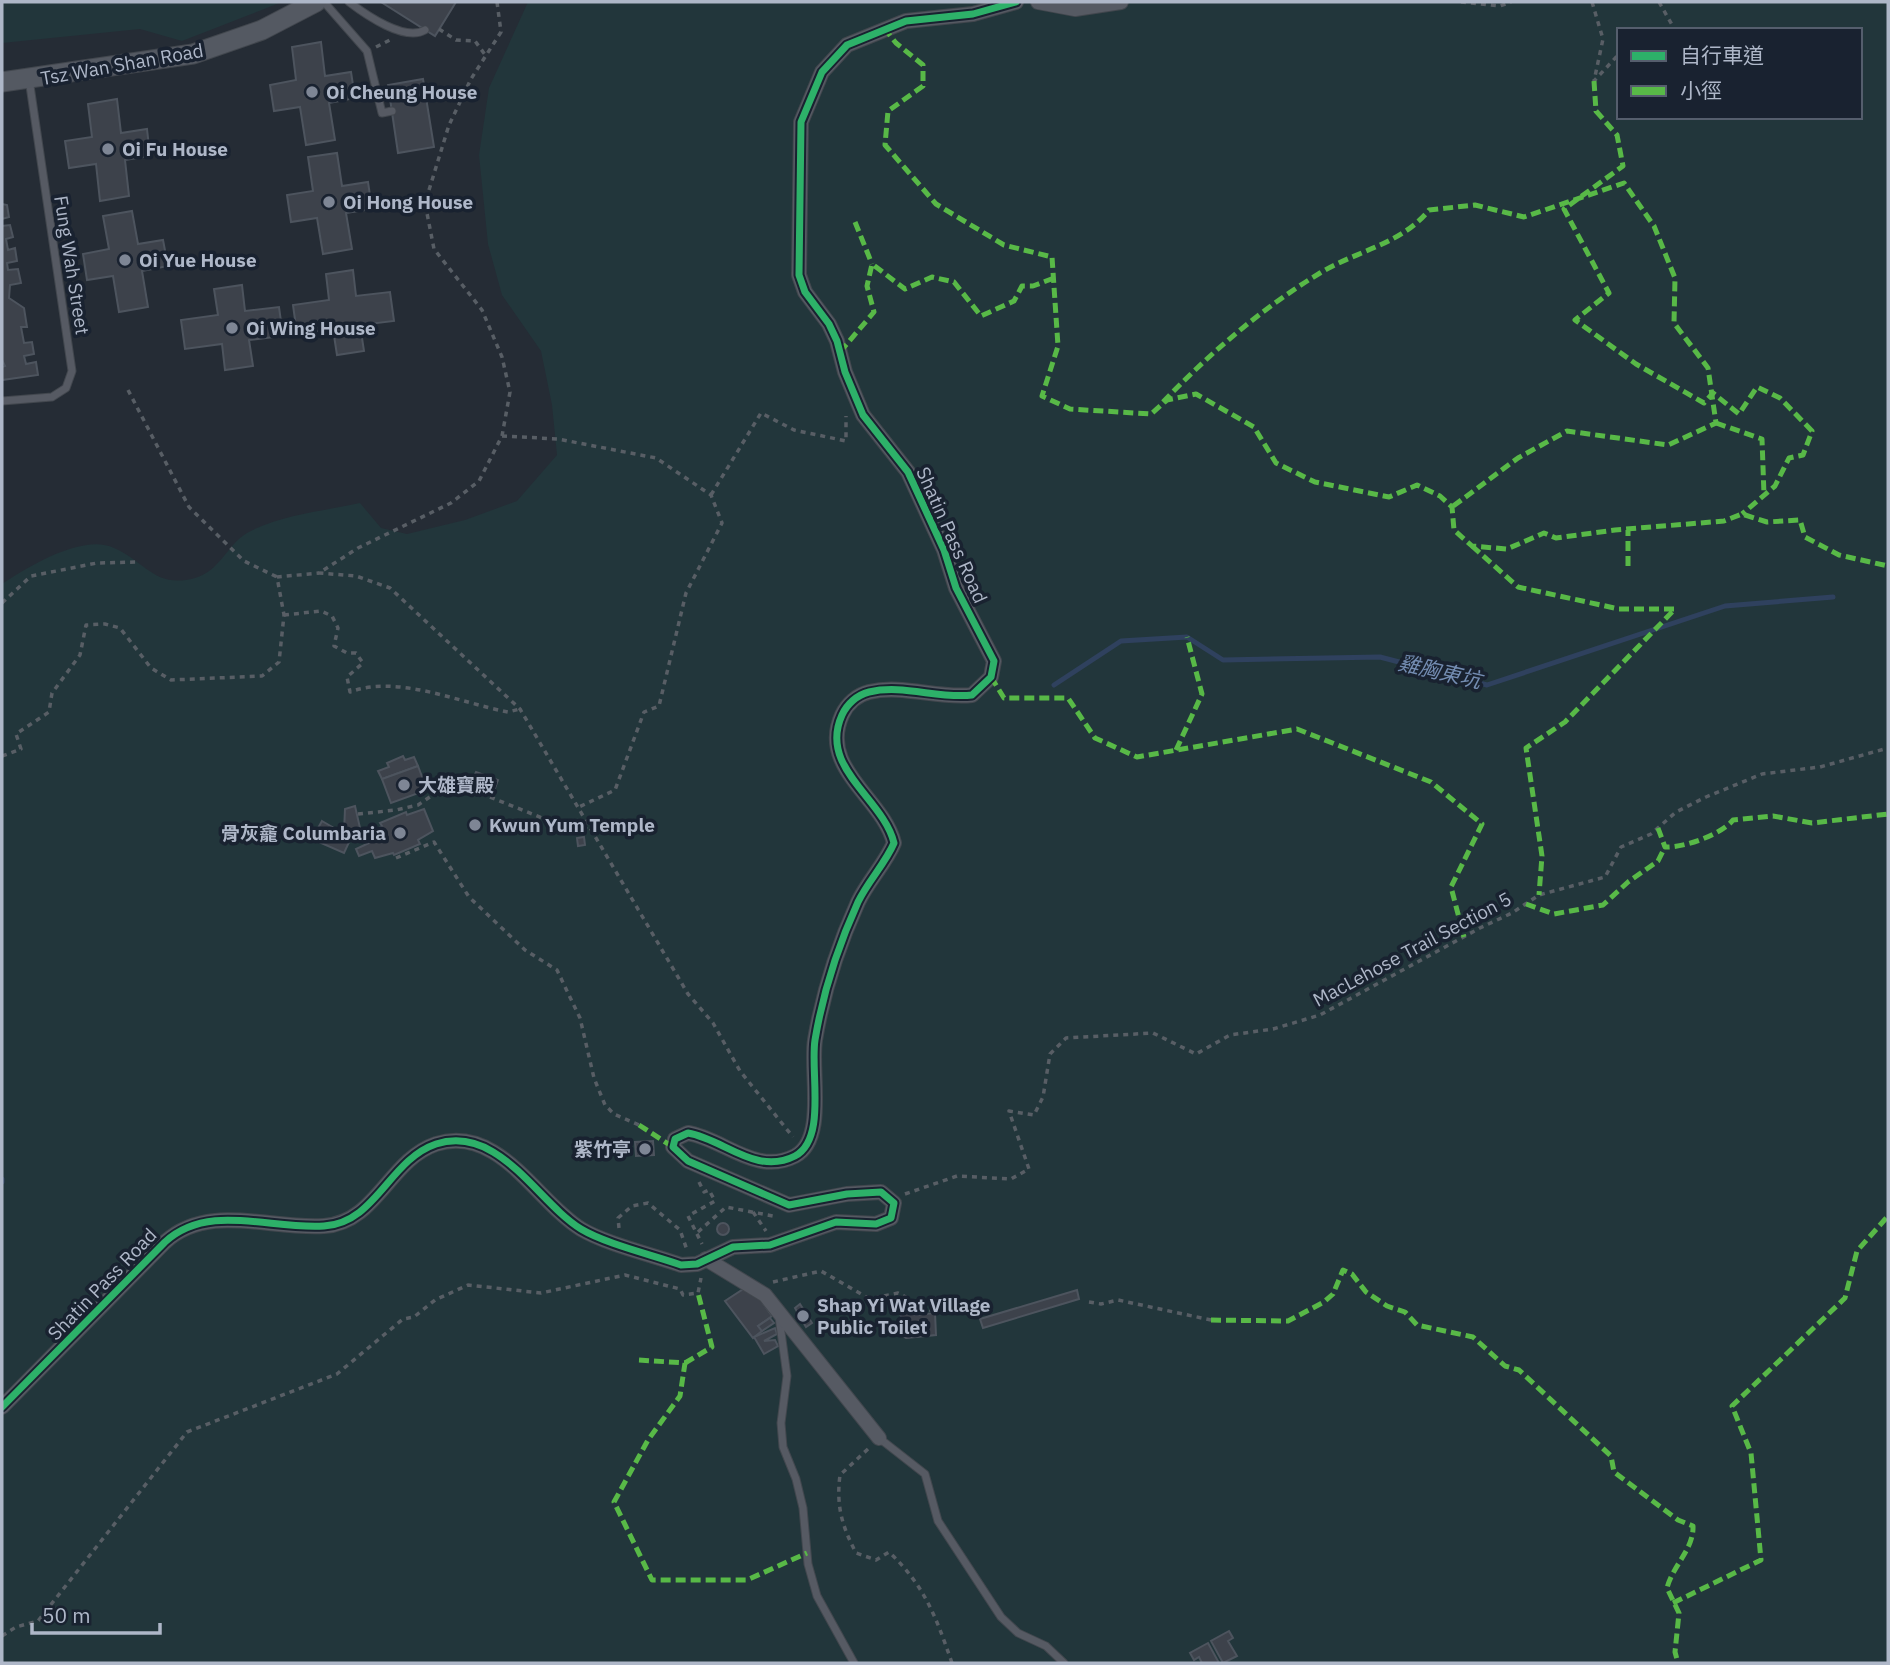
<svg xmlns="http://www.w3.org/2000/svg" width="1890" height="1665" font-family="'IBM Plex Sans','Noto Sans TC',sans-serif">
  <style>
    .green { fill: #22363b; fill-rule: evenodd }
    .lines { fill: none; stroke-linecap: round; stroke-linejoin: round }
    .stream { stroke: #2f415e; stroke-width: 5 }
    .building { fill: #3d424b; stroke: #4d545e; stroke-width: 2 }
    .service-casing { stroke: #42474e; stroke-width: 9 }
    .minor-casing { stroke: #42474e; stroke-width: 16 }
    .secondary-casing { stroke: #42474e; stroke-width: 21 }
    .path { stroke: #585e65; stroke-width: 3.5; stroke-dasharray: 5 5; stroke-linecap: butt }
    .service { stroke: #565a63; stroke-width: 7 }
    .minor { stroke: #565a63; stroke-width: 14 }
    .secondary { stroke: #545962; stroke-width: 19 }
    .quiet { stroke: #58b947; stroke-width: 5; stroke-dasharray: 10 5; stroke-linecap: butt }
    .cycleway-casing { stroke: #192230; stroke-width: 11 }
    .cycleway { stroke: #2db169; stroke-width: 7 }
    .poi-dot { fill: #7e8695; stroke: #192230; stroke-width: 2.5 }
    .labels { text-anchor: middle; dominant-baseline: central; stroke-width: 7; stroke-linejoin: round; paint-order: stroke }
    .street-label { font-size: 19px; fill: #aeb7c8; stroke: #192230 }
    .poi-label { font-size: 19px; font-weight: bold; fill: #aeb7c8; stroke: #192230; text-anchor: start }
    .water-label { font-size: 21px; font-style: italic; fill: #748db2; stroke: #192230 }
  </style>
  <rect width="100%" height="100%" fill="#252c35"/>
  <g class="green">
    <polygon points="2,2 282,2 182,41 140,29 2,43"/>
    <path d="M528,2H1888V1663H2V584C28,567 83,533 114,548C146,562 155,589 195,578C220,571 227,545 247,533C279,515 324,511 360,503L381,528L407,534L465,520L517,501L557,455L552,405L541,351L502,295L488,244L479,155L489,88ZM1619,30H1860V117H1619Z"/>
  </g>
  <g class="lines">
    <g class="stream">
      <polyline points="1054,685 1121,641 1187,637 1223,660 1380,657 1487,685 1725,606 1833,597"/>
      <polyline points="2,1179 2,1182"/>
    </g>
  </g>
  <g class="building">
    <polygon points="381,2 456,2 435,36"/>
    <polygon points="321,42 325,76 351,72 355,98 329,103 335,140 306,145 300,107 274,111 270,85 296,80 292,47"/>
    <polygon points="423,79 434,147 398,153 388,85"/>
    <polygon points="117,99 121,133 147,129 150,156 125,160 129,196 100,201 96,164 69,168 65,141 92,137 88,104"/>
    <polygon points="337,153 342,186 368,182 372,209 346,213 352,249 323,254 317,218 291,222 287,195 313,191 308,157"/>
    <polygon points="2,204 7,205 9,217 2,219"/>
    <polygon points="132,211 138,244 163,240 168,266 142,271 148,307 119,312 113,276 87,280 83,254 109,249 103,216"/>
    <polygon points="10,225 13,237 6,239 8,250 15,248 17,261 7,263 8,270 18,269 21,283 10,285 9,298 24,308 27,327 21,327 24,343 32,342 34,354 24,356 26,364 36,362 38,375 2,380 2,367 5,366 2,360 2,226"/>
    <polygon points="353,270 356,296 390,292 394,321 360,325 364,351 337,355 333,329 297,334 293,305 329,300 326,274"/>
    <polygon points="242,285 245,311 279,307 283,336 249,340 253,366 225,370 222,344 185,349 181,320 218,315 214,289"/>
    <polygon points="403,756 405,760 414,757 418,766 382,779 378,771 389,767 387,763"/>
    <polygon points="418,766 427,790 391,803 382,779"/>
    <polygon points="476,772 498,780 495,788 473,779"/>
    <polygon points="355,806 360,828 344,832 345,809"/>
    <polygon points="424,809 433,831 418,840 420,844 394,855 393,853 375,858 372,851 359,856 356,849 369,843 365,836 382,826 380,823 406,812 407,815"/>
    <polygon points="322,821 351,838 344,853 312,839"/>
    <polygon points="584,837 585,845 578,846 577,838"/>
    <polygon points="653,1141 654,1155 636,1156 635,1142"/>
    <circle cx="723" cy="1229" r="6"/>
    <polygon points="745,1288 756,1293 772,1316 758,1326 762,1331 753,1338 725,1301"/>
    <polygon points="1077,1290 1079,1299 983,1328 980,1319"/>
    <polygon points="800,1304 812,1323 806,1327 795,1308"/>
    <polygon points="912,1309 915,1315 935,1313 936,1335 906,1338 900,1334 899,1323 903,1321 900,1314"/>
    <polygon points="770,1318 774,1323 762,1331 758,1326"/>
    <polygon points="775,1328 777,1334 764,1341 775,1340 778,1346 764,1354 754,1337"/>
    <polygon points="1229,1631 1233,1638 1228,1641 1237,1656 1223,1663 1211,1641"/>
    <polygon points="1208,1643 1219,1663 1202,1663 1199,1657 1194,1660 1190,1653"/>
  </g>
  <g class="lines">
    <g class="service-casing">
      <g id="service">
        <polyline points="324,2 367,51 382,113 392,111"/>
        <path d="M349,2C366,15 405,42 425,30"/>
        <polyline points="2,401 52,397 66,388 72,371 29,79"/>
        <polyline points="779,1317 787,1376 781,1423 783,1447 796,1479 803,1508 808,1564 817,1596 854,1663"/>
        <polyline points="879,1438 925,1474 938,1521 1001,1617 1018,1633 1046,1646 1064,1663"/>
      </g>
    </g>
    <g class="minor-casing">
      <g id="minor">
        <polyline points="1038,2 1075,9 1121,2"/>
        <polyline points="706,1259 765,1295 879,1438"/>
        <path d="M2,1407L165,1242C209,1202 271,1230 324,1226C376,1223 389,1160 436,1144C499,1124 537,1202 581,1229C606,1244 653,1255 681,1265L697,1264L733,1247L770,1245L836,1222L876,1224L891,1218L894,1203L881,1192L847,1194L789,1205L688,1161L673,1147L675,1139L688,1133C724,1139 756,1176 795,1156C827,1139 810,1072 815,1040C823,992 838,946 858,902C868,881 885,864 894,843C883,798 818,768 842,715C847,704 857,695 869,692C903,684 938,699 972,695L991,677L994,661L956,588L944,550L908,472L863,415L845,372L837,341L829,324L805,292L799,275L801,122L822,72L847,45L906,21L973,14L1016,2"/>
      </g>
    </g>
    <g class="secondary-casing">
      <polyline id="secondary" points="2,82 193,54 262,30 316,2"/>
    </g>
    <g class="path">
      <polyline points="497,2 501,32 471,79 449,125 425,203 434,249 482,310 502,357 510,392 502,436 479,481 451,503 358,548 319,573 356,576 390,588 520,709 688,994 713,1023 740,1071 793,1137"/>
      <polyline points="1461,2 1500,6 1511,2"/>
      <polyline points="1592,2 1603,39 1594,81 1619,54"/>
      <polyline points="1659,2 1675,30"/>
      <polyline points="439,29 456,40 475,41 486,56"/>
      <polyline points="376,47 392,39"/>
      <polyline points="128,390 189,507 244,561 277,577"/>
      <polyline points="502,436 558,439 656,458 711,495 722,523 686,593 659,706 644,712 615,790 579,807"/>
      <polyline points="711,495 761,413 794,430 846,441 846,416"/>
      <polyline points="2,603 31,576 97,563 138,562"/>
      <path d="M284,615L321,611L332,616L338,628L334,646L347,653H356L363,663L347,677L350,692C398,674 460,703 508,712L520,709"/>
      <polyline points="2,756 21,749 16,734 49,712 52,693 80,655 86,625 105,624 120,628 151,668 171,680 262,676 279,662 284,615 277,577 319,573"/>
      <polyline points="358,814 396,810 418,805 443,788 465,787 577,832 590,825"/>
      <polyline points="396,858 434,842 469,897 525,950 557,970 580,1018 594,1078 605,1105 614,1114 639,1125"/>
      <polyline points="699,1182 704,1192 709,1190 715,1201 688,1216 702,1244"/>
      <polyline points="905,1194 957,1176 1011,1179 1029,1169 1009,1111 1034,1115 1043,1097 1050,1054 1066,1038 1153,1033 1196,1054 1230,1035 1273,1029 1320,1015 1480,928 1512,913 1539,895 1605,877 1621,847 1651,834 1676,812 1706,797 1762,774 1820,767 1888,748"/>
      <polyline points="753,1212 766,1231"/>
      <polyline points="619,1228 618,1218 632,1206 648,1203 680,1230 687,1250"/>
      <polyline points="698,1232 726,1207 773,1216"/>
      <polyline points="773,1282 821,1271 870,1299 898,1293 930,1310 978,1307"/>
      <polyline points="1089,1302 1101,1304 1118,1300 1211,1320"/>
      <path d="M868,1449L840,1475C836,1506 842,1526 856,1553L876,1560L889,1552C925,1586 936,1617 952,1663"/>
      <polyline points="2,1636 16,1627 38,1621 187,1432 337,1374 403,1319 414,1317 435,1300 468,1285 541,1293 625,1275 680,1289 683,1295 698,1293 701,1278"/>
    </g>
    <use href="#service" class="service"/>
    <use href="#minor" class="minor"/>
    <use href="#secondary" class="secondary"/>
    <g class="quiet">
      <polyline points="884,28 896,43 923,65 923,86 888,111 885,145 936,204 1004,245 1052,257 1058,346 1042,396 1070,409 1151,414 1167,400 1196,394 1254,427 1276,463 1315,482 1389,497 1417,485 1440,496 1452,507 1454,530 1472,546 1507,549 1544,533 1556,538 1615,530 1724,521 1742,514 1767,522 1800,520 1805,537 1839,555 1888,566"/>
      <polyline points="1594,81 1596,111 1617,135 1623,166 1564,209 1609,293 1575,320 1636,364 1704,403 1713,393 1739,414 1757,387 1780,398 1812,431 1803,455 1789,458 1775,486 1742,514"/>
      <polyline points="855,222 872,264"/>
      <polyline points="840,352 874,312 867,286 872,264 905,289 932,277 954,282 981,316 1014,301 1022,286 1033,286 1054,278"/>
      <path d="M1163,402C1209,354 1262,308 1320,273C1356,251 1402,244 1429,210L1475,205L1524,217L1624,183L1654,226L1675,278L1674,323L1708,368L1716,423L1668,445L1567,431L1518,458L1452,507"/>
      <polyline points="1716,423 1762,439 1764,495"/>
      <polyline points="1472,546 1518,587 1619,609 1675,609 1565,722 1526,748 1542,856 1539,895"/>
      <polyline points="1628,566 1628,530"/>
      <polyline points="991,677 1004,698 1068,698 1095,738 1137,757 1297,729 1431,782 1482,824 1451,887 1464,937"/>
      <polyline points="1176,750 1202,694 1187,637"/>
      <path d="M1658,828L1665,847C1684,848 1722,834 1733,820L1773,816L1812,823L1888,814"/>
      <polyline points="1526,904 1554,914 1603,905 1628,882 1658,861 1665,847"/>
      <polyline points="639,1125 676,1149"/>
      <path d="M1211,1320L1288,1321L1324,1302L1333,1294L1343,1270L1352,1274L1366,1292L1387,1306L1405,1312L1417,1325L1473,1337L1505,1366L1519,1370L1611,1456L1614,1472L1678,1520L1693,1526C1694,1549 1673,1565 1667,1588L1679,1613L1675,1652L1678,1663"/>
      <polyline points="639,1360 685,1363 680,1396 648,1440 614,1502 652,1580 747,1580 807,1553"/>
      <polyline points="685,1363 712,1347 698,1293"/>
      <polyline points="1673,1603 1761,1560 1751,1453 1732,1406 1845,1298 1857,1251 1888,1216"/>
    </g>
    <g class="cycleway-casing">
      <path id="cycleway" d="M2,1407L165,1242C209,1202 271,1230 324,1226C376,1223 389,1160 436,1144C499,1124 537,1202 581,1229C606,1244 653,1255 681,1265L697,1264L733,1247L770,1245L836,1222L876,1224L891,1218L894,1203L881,1192L847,1194L789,1205L688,1161L673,1147L675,1139L688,1133C724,1139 756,1176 795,1156C827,1139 810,1072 815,1040C823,992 838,946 858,902C868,881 885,864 894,843C883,798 818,768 842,715C847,704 857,695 869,692C903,684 938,699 972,695L991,677L994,661L956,588L944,550L908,472L863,415L845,372L837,341L829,324L805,292L799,275L801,122L822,72L847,45L906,21L973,14L1016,2"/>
    </g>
    <use href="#cycleway" class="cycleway"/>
  </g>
  <g class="poi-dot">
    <circle cx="312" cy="92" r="7"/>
    <circle cx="108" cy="149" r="7"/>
    <circle cx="329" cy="202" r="7"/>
    <circle cx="125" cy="260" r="7"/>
    <circle cx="232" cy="328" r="7"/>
    <circle cx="404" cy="785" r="7"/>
    <circle cx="475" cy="825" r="7"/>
    <circle cx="400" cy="833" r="7"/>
    <circle cx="645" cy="1149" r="7"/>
    <circle cx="803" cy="1316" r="7"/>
  </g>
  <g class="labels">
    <g class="street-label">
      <text transform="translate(122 64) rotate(-10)">Tsz Wan Shan Road</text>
      <text transform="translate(72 265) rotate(81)">Fung Wah Street</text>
      <text transform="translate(952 535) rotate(66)">Shatin Pass Road</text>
      <text transform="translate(1412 949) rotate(-28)">MacLehose Trail Section 5</text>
      <text transform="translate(102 1284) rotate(-46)">Shatin Pass Road</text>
    </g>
    <g class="poi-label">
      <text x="326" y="92">Oi Cheung House</text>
      <text x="122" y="149">Oi Fu House</text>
      <text x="343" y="202">Oi Hong House</text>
      <text x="139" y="260">Oi Yue House</text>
      <text x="246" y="328">Oi Wing House</text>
      <text x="418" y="785">大雄寶殿</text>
      <text x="489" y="825">Kwun Yum Temple</text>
      <text x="386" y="833" text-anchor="end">骨灰龕 Columbaria</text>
      <text x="631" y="1149" text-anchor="end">紫竹亭</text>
      <text x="817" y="1305">Shap Yi Wat Village<tspan x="817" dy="22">Public Toilet</tspan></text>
    </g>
    <g class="water-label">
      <text transform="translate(1440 671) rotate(13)">雞胸東坑</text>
    </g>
  </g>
  <rect width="1890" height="1665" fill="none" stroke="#aeb7c8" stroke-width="7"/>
  <rect x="1617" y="28" width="245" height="91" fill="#192230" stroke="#555e6d" stroke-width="2"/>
  <rect x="1631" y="51" width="35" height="10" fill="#2db169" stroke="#555e6d" stroke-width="2"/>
  <text x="1680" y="63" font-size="21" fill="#aeb7c8">自行車道</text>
  <rect x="1631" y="86" width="35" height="10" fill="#58b947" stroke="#555e6d" stroke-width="2"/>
  <text x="1680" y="98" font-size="21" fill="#aeb7c8">小徑</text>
  <path d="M32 1623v10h128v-10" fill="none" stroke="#aeb7c8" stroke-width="3.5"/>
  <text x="42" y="1623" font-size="21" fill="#aeb7c8" stroke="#192230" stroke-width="5" paint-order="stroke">50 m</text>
</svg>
